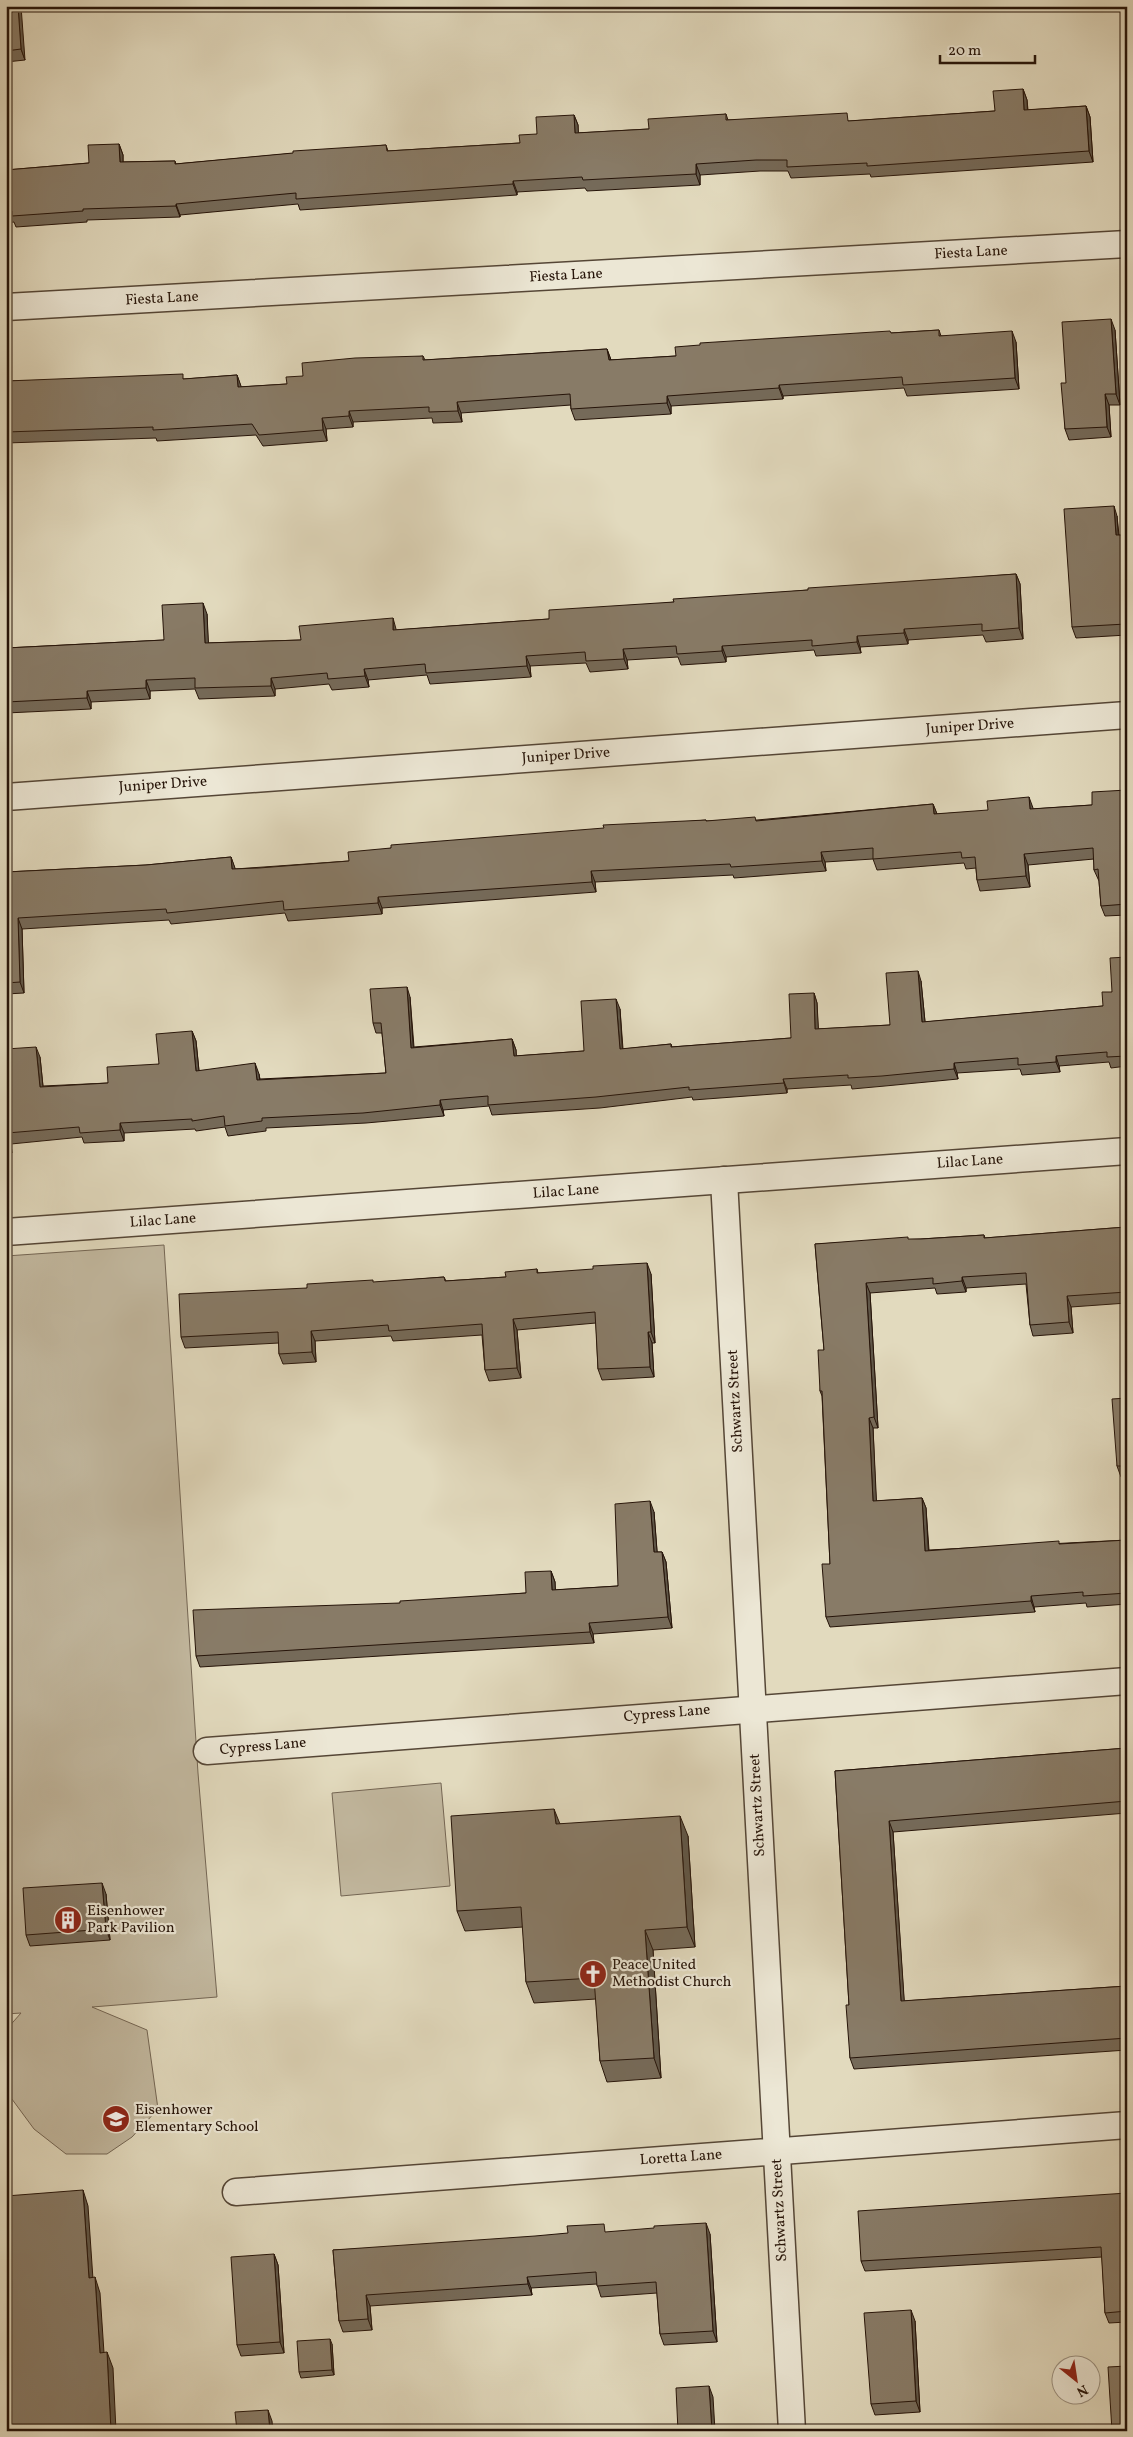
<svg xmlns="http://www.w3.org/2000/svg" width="1133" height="2437" font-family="Vollkorn,serif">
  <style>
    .green { fill: #c2b89f; stroke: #746654 }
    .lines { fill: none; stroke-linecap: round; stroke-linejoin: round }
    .street-casing { stroke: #554636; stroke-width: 29 }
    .street { stroke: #ece7d5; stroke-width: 26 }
    .wall { fill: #756a59; stroke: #261409 }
    .shaded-wall { fill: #5f5648; stroke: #261409 }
    .building { fill: #887b67; stroke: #261409 }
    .labels { text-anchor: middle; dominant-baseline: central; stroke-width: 4.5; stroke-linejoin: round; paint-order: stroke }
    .street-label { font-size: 15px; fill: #261409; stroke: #ece7d5 }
    .poi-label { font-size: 15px; fill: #261409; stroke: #ece7d5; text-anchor: start }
  </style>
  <rect width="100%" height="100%" fill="#e2dabe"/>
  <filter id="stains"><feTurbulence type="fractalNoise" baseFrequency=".004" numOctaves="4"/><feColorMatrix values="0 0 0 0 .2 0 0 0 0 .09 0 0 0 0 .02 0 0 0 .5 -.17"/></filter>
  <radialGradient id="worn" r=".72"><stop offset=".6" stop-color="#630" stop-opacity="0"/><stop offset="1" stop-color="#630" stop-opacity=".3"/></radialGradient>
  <g class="green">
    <polygon points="164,1245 198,1773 217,1997 92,2007 147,2030 158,2109 132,2137 107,2154 66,2154 34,2129 6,2091 6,2030 21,2013 6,2014 6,1256"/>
    <polygon points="441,1783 450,1886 341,1896 332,1793"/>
  </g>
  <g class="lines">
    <g class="street-casing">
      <g id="street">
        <polyline points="6,307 1127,244"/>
        <polyline points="6,797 1127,715"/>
        <polyline points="724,1180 792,2431"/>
        <polyline points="6,1232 1127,1151"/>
        <polyline points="207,1751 1127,1681"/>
        <polyline points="236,2192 1127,2125"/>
      </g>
    </g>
    <use href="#street" class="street"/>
  </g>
  <g class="wall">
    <polygon points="6,6 25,60 6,62"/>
    <polygon points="1023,89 1027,100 1028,110 1086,106 1090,117 1093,162 871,177 870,174 791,178 788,171 760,171 700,175 700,185 587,191 585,188 517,192 517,195 300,210 298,204 180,215 180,217 87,220 87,222 16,227 14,222 6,223 6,170 89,163 119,144 123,155 123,162 175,161 176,164 386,145 388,151 520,143 537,134 574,115 578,125 578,133 649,129 726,114 728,120 850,121 995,111"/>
    <polygon points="939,330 941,336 1016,342 1019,389 907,396 904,388 783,396 783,399 671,406 671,414 575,420 571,409 571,405 461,413 462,422 433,423 432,418 353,422 353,427 326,429 327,441 263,446 256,435 157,441 156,438 6,443 6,381 185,379 237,375 241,387 287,384 303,376 423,356 425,360 607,349 611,360 676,356 891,333"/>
    <polygon points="1115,330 1120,405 1109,405 1111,437 1069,440 1065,429 1066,383"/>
    <polygon points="1117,516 1119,535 1127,539 1127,635 1076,638 1072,627"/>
    <polygon points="1016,574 1020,584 1023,639 986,642 983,635 908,640 908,644 860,647 861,653 816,656 814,650 726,657 726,662 681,665 678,657 627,660 628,669 590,672 586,663 530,666 531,677 430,684 427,675 368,680 369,687 332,690 329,684 275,689 275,696 199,699 195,689 150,691 150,699 91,702 91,709 6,713 6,648 164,640 207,614 208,643 301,640 396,630 549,619 674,602 808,590"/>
    <polygon points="1127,790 1127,915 1105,916 1101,906 1099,881 1094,870 1094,859 1028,865 1030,887 980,891 977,880 976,868 966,869 964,863 877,870 873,859 825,862 826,871 734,878 733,875 595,882 596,892 382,908 382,914 288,921 285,913 171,924 169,920 22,929 24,993 6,994 6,872 146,865 231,857 235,869 349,861 391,848 706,820 706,821 757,820 933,804 937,814 1033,809 1092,805"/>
    <polygon points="1127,957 1127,1066 1111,1068 1109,1062 1059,1066 1060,1072 1022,1075 1020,1069 957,1073 958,1079 885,1086 852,1089 851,1085 787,1089 787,1093 693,1100 692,1097 600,1108 492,1115 489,1106 443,1110 444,1116 366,1123 266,1128 266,1131 228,1136 225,1127 196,1131 195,1129 124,1133 124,1141 84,1143 82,1137 11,1144 12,1153 6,1154 6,1049 40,1057 43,1086 108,1083 159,1064 192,1031 196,1041 199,1071 259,1074 260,1079 386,1073 382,1033 376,1033 373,1023 410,997 414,1047 512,1039 516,1050 516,1056 584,1051 620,1009 623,1049 671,1044 672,1047 791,1038 814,993 817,1003 818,1029 890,1025 921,981 925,1022 1103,1006 1112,992"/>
    <polygon points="1127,1221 1127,1303 1071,1307 1073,1333 1033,1336 1030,1325 1026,1284 966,1288 966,1292 937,1294 935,1288 870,1293 878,1428 873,1428 876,1501 922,1498 926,1508 929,1550 1127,1540 1127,1604 1087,1607 1086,1603 1034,1607 1035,1612 830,1627 826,1617 830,1564 822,1396 820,1391 824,1350 815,1244 921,1239 984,1235 985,1238 1126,1227"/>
    <polygon points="537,1269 538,1273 651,1274 655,1343 652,1343 654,1377 602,1380 598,1369 596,1323 517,1330 521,1378 489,1381 485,1370 482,1335 393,1341 391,1336 315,1341 316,1362 283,1364 279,1354 279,1343 185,1348 181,1337 307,1288 444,1277 446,1281 506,1277"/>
    <polygon points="1127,1398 1127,1477 1121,1477 1117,1466"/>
    <polygon points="654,1512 657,1552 662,1552 666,1562 672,1628 593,1634 594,1643 200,1667 196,1656 400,1603 526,1593 551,1571 555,1582 555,1590 618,1586"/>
    <polygon points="1127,1748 1127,1813 893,1832 904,2001 1127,1986 1127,2050 854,2069 850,2058 849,2005 835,1771"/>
    <polygon points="560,1824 688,1836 695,1947 653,1950 661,2078 607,2082 600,2061 596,1999 534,2003 526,1982 523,1927 465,1931 457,1911"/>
    <polygon points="106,1894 110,1940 30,1946 26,1935"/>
    <polygon points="1127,2193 1127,2322 1109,2323 1105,2313 1102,2257 865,2271 861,2261"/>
    <polygon points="710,2234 717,2342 664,2345 660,2334 657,2293 601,2297 597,2284 531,2288 532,2295 370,2306 372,2330 343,2332 339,2321 333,2250"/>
    <polygon points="274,2254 278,2265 284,2353 241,2356 237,2345"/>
    <polygon points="915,2321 920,2412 875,2415 871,2404"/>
    <polygon points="332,2344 334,2375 301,2378 299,2372"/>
  </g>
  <g class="shaded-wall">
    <polygon points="18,6 21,6 25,60 21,49"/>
    <polygon points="1023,89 1027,100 1028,121 1024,110"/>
    <polygon points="1086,106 1090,117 1093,162 1089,151"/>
    <polygon points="574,115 578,125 579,144 575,133"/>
    <polygon points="119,144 123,155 123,173 120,162"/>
    <polygon points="696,164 700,175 700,185 696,174"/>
    <polygon points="513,181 517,192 517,195 513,184"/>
    <polygon points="176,204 180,215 180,217 176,206"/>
    <polygon points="1111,319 1115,330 1120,405 1116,394"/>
    <polygon points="1012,331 1016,342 1019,389 1015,378"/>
    <polygon points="607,349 611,360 609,360"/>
    <polygon points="237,375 241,386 242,398 238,387"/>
    <polygon points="779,385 783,396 783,399 779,388"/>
    <polygon points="1105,394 1109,405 1111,437 1107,427"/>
    <polygon points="667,396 671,406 671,414 667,403"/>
    <polygon points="457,402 461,413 462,422 458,411"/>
    <polygon points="349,411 353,422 353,427 349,416"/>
    <polygon points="322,418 326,429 327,441 323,430"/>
    <polygon points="1114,506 1117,516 1119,546 1116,535"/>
    <polygon points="1016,574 1020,584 1023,639 1019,628"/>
    <polygon points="1124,592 1127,599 1127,625 1126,624"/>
    <polygon points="203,603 207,614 209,654 205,643"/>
    <polygon points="393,618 396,629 397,641 393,630"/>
    <polygon points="904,629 908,640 908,644 904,633"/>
    <polygon points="857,636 860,647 861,653 857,642"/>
    <polygon points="722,646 726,657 726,662 722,651"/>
    <polygon points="623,649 627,660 628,669 624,659"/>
    <polygon points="526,656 530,666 531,677 527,666"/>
    <polygon points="364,669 368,680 369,687 365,676"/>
    <polygon points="271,678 275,689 275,696 271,686"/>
    <polygon points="146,680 150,691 150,699 146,688"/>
    <polygon points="87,691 91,702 91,709 87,698"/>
    <polygon points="1029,797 1033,808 1034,820 1030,809"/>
    <polygon points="933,804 937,814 934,814"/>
    <polygon points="821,852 825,862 826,871 822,861"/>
    <polygon points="1024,854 1028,865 1030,887 1026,876"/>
    <polygon points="231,857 235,868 236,880 232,869"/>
    <polygon points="591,871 595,882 596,892 592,882"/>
    <polygon points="378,897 382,908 382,914 378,903"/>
    <polygon points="18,918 22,929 24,993 20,982"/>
    <polygon points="918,971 921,981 926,1032 922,1022"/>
    <polygon points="407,987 410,997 414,1058 411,1048"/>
    <polygon points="814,993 817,1003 819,1039 815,1029"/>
    <polygon points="616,999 620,1009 623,1059 620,1049"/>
    <polygon points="192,1031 196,1041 200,1081 196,1071"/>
    <polygon points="512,1039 516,1050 517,1066 514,1056"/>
    <polygon points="36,1047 40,1057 44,1097 40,1087"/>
    <polygon points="1056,1056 1059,1066 1060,1072 1056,1062"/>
    <polygon points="255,1063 259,1074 261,1090 257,1080"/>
    <polygon points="954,1063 957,1073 958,1079 954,1069"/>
    <polygon points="783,1079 787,1089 787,1093 784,1083"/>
    <polygon points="440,1100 443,1110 444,1116 440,1105"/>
    <polygon points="120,1123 124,1133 124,1141 120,1130"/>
    <polygon points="7,1133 11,1144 12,1153 8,1143"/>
    <polygon points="647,1263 651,1274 655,1343 651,1332"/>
    <polygon points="962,1277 966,1288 966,1292 962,1281"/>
    <polygon points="866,1283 870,1293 878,1428 874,1417"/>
    <polygon points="1067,1296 1071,1307 1073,1333 1069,1322"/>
    <polygon points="513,1319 517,1330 521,1378 517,1368"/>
    <polygon points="311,1331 315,1341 316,1362 312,1352"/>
    <polygon points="648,1332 652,1343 654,1377 650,1367"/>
    <polygon points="869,1418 873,1428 877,1512 873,1501"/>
    <polygon points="922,1498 926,1508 929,1561 925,1551"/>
    <polygon points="650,1501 654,1512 658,1563 654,1552"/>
    <polygon points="662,1552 666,1562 672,1628 668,1617"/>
    <polygon points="551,1571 555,1582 556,1601 552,1590"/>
    <polygon points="1031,1596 1034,1607 1035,1612 1031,1601"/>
    <polygon points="589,1623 593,1634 594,1643 590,1632"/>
    <polygon points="554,1809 562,1829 556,1824"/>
    <polygon points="680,1816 688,1836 695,1947 687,1927"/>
    <polygon points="889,1821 893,1832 905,2012 901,2001"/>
    <polygon points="102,1883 106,1894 110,1940 106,1929"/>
    <polygon points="645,1930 653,1950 661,2078 654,2058"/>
    <polygon points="83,2190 88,2206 94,2294 89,2278"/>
    <polygon points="706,2223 710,2234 717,2342 713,2331"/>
    <polygon points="274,2254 278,2265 284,2353 280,2342"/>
    <polygon points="95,2277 100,2293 105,2368 100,2353"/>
    <polygon points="527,2277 531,2288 532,2295 528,2284"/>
    <polygon points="366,2295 370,2306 372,2330 368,2319"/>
    <polygon points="911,2310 915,2321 920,2412 916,2401"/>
    <polygon points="330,2339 332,2344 334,2375 332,2370"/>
    <polygon points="107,2352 113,2368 116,2431 111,2431"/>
    <polygon points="709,2386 713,2397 715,2431 712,2431"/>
    <polygon points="268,2410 272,2421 273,2431 270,2431"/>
  </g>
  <g class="building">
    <polygon points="6,6 18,6 21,49 6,51"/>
    <polygon points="1023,89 1024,110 1086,106 1089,151 867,166 867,163 787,167 787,160 756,160 696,164 696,174 583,180 582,177 513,181 513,184 296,199 296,193 176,204 176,206 83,209 83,211 12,216 12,211 6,212 6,170 89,163 88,145 119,144 120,162 175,161 175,164 293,153 293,151 386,145 387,151 520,143 519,135 537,134 536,117 574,115 575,133 649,129 648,119 726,114 726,120 847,113 848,121 995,111 993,91"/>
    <polygon points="1111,319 1116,394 1105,394 1107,427 1065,429 1061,383 1066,383 1062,322"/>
    <polygon points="939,330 939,336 1012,331 1015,378 903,385 902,377 779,385 779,388 667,396 667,403 571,409 570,394 457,402 458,411 429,412 429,407 349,411 349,416 322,418 323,430 259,435 252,424 153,430 153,427 6,432 6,381 183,374 183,379 237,375 238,387 287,384 286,377 303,376 302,363 355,358 423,356 423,360 607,349 609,360 676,356 675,347 700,345 700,343 890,331 891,333"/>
    <polygon points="1114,506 1116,535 1125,535 1127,558 1127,592 1124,592 1126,624 1072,627 1064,509"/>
    <polygon points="1016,574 1019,628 982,631 982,624 904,629 904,633 857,636 857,642 812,646 812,640 722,646 722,651 677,654 676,646 623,649 624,659 586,661 585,652 526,656 527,666 426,673 425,664 364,669 365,676 328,679 327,673 271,678 271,686 195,688 195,678 146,680 146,688 87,691 87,698 6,702 6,648 164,640 162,605 203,603 205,643 301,640 299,626 393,618 393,630 549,619 549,610 674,602 673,599 808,590 808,588"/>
    <polygon points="1127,790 1127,904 1101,906 1098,869 1094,870 1093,848 1024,854 1026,876 977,880 975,857 962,858 961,852 873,859 873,848 821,852 822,861 731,867 730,864 591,871 592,882 378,897 378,903 284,910 283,901 167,913 166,909 18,918 20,982 6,983 6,872 146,865 231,857 232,869 259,868 349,861 348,852 391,848 391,845 604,828 603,825 706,820 706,821 755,817 756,821 933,804 934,814 988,810 987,801 1029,797 1030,809 1092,805 1092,792"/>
    <polygon points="1127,957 1127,1056 1107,1057 1107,1052 1056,1056 1056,1062 1018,1065 1018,1058 954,1063 954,1069 882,1076 848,1078 848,1075 783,1079 784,1083 689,1090 689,1087 596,1097 488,1105 488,1096 440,1100 440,1105 363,1113 262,1118 262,1121 225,1126 224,1116 192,1121 192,1119 120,1123 120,1130 80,1133 79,1127 7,1133 8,1143 6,1143 6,1049 36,1047 40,1087 108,1083 107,1067 159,1064 156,1034 192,1031 196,1071 255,1063 257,1080 386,1073 381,1023 373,1023 370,989 407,987 411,1048 512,1039 514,1056 584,1051 581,1001 616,999 620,1049 671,1044 671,1047 791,1038 789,994 814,993 815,1029 890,1025 886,973 918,971 922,1022 1103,1006 1102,992 1112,992 1110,958"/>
    <polygon points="1126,1221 1127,1221 1127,1292 1067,1296 1069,1322 1030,1325 1026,1273 962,1277 962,1281 933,1284 933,1278 866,1283 874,1417 869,1418 873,1501 922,1498 925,1551 1059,1541 1059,1544 1127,1540 1127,1593 1083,1596 1083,1592 1031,1596 1031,1601 826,1617 822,1564 830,1564 822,1391 820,1391 818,1350 824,1350 815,1244 908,1237 908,1239 921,1239 984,1235 984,1238 1126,1227"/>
    <polygon points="647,1263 651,1332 648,1332 650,1367 598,1369 595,1312 513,1319 517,1368 485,1370 482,1324 389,1331 388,1325 311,1331 312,1352 279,1354 278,1332 181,1337 179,1294 307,1288 307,1284 373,1280 373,1282 444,1277 445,1281 506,1277 505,1272 537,1269 537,1273 593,1269 593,1266"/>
    <polygon points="1127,1398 1127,1466 1117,1466 1112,1399"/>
    <polygon points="650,1501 654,1552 662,1552 668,1617 589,1623 590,1632 196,1656 193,1610 400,1603 400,1601 526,1593 525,1572 551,1571 552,1590 618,1586 615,1504"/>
    <polygon points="1127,1748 1127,1801 889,1821 901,2001 1127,1986 1127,2038 850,2058 846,2005 849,2005 835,1771"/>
    <polygon points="554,1809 556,1824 680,1816 687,1927 645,1930 654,2058 600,2061 594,1978 526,1982 521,1907 457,1911 451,1816"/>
    <polygon points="102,1883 106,1929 26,1935 23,1888"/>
    <polygon points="83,2190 89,2278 95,2277 100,2353 107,2352 111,2431 6,2431 6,2196"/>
    <polygon points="1127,2193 1127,2311 1105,2313 1101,2247 861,2261 858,2211"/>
    <polygon points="706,2223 713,2331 660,2334 656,2282 597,2286 596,2272 527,2277 528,2284 366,2295 368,2319 339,2321 333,2250 535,2236 568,2233 567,2226 604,2224 605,2232 654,2228 654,2226"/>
    <polygon points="274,2254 280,2342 237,2345 231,2257"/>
    <polygon points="911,2310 916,2401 871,2404 864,2313"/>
    <polygon points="330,2339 332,2370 299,2372 297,2341"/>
    <polygon points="1127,2366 1127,2431 1112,2431 1108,2367"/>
    <polygon points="709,2386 712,2431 678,2431 676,2388"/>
    <polygon points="268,2410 270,2431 237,2431 235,2412"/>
  </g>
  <defs>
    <g id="building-disc" transform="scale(1.4375)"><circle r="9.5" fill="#8f2418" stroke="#ece7d5"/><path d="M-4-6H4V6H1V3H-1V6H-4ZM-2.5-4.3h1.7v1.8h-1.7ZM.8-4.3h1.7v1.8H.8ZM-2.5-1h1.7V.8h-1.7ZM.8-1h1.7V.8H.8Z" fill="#fff"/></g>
    <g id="church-disc" transform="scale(1.4375)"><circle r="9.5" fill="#8f2418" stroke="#ece7d5"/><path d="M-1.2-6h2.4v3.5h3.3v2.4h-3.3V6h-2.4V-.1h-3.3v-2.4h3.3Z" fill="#fff"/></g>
    <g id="school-disc" transform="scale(1.4375)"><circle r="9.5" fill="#8f2418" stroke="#ece7d5"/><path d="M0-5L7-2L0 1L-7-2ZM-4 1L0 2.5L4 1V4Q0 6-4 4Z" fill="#fff"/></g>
  </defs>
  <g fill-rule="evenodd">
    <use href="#building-disc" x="68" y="1920"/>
    <use href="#church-disc" x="593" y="1974"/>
    <use href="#school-disc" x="116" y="2119"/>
  </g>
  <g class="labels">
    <g class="street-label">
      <text transform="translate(971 253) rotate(-3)">Fiesta Lane</text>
      <text transform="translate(566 276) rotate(-3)">Fiesta Lane</text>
      <text transform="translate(162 299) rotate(-3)">Fiesta Lane</text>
      <text transform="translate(970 727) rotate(-4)">Juniper Drive</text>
      <text transform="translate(566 756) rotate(-4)">Juniper Drive</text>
      <text transform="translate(163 785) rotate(-4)">Juniper Drive</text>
      <text transform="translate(970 1162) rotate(-4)">Lilac Lane</text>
      <text transform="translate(566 1192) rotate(-4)">Lilac Lane</text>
      <text transform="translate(163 1221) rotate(-4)">Lilac Lane</text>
      <text transform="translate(736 1401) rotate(-93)">Schwartz Street</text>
      <text transform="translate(667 1714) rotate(-5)">Cypress Lane</text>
      <text transform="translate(263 1747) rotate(-5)">Cypress Lane</text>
      <text transform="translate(758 1805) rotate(-93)">Schwartz Street</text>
      <text transform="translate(681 2158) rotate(-4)">Loretta Lane</text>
      <text transform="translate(780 2210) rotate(-93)">Schwartz Street</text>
    </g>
    <g class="poi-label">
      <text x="87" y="1911">Eisenhower<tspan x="87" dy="17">Park Pavilion</tspan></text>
      <text x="612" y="1965">Peace United<tspan x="612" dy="17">Methodist Church</tspan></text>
      <text x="135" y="2110">Eisenhower<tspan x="135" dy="17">Elementary School</tspan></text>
    </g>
  </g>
  <rect width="1133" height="2437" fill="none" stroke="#e2dabe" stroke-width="25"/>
  <rect x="8" y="8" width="1118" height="2422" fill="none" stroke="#261409" stroke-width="2.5"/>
  <rect x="12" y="12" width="1108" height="2412" fill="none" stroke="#261409"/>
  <g transform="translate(1076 2380) rotate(150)"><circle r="24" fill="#ece7d5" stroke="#9d9383"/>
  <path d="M0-4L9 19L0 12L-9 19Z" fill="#8f2418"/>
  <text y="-8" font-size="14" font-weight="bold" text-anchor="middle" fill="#261409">N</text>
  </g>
  <path d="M940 55v8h95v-8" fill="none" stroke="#261409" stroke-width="2.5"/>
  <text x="948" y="55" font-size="15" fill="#261409" stroke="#ece7d5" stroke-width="4" paint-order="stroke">20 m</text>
  <rect width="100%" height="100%" filter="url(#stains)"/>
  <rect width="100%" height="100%" fill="url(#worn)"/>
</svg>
